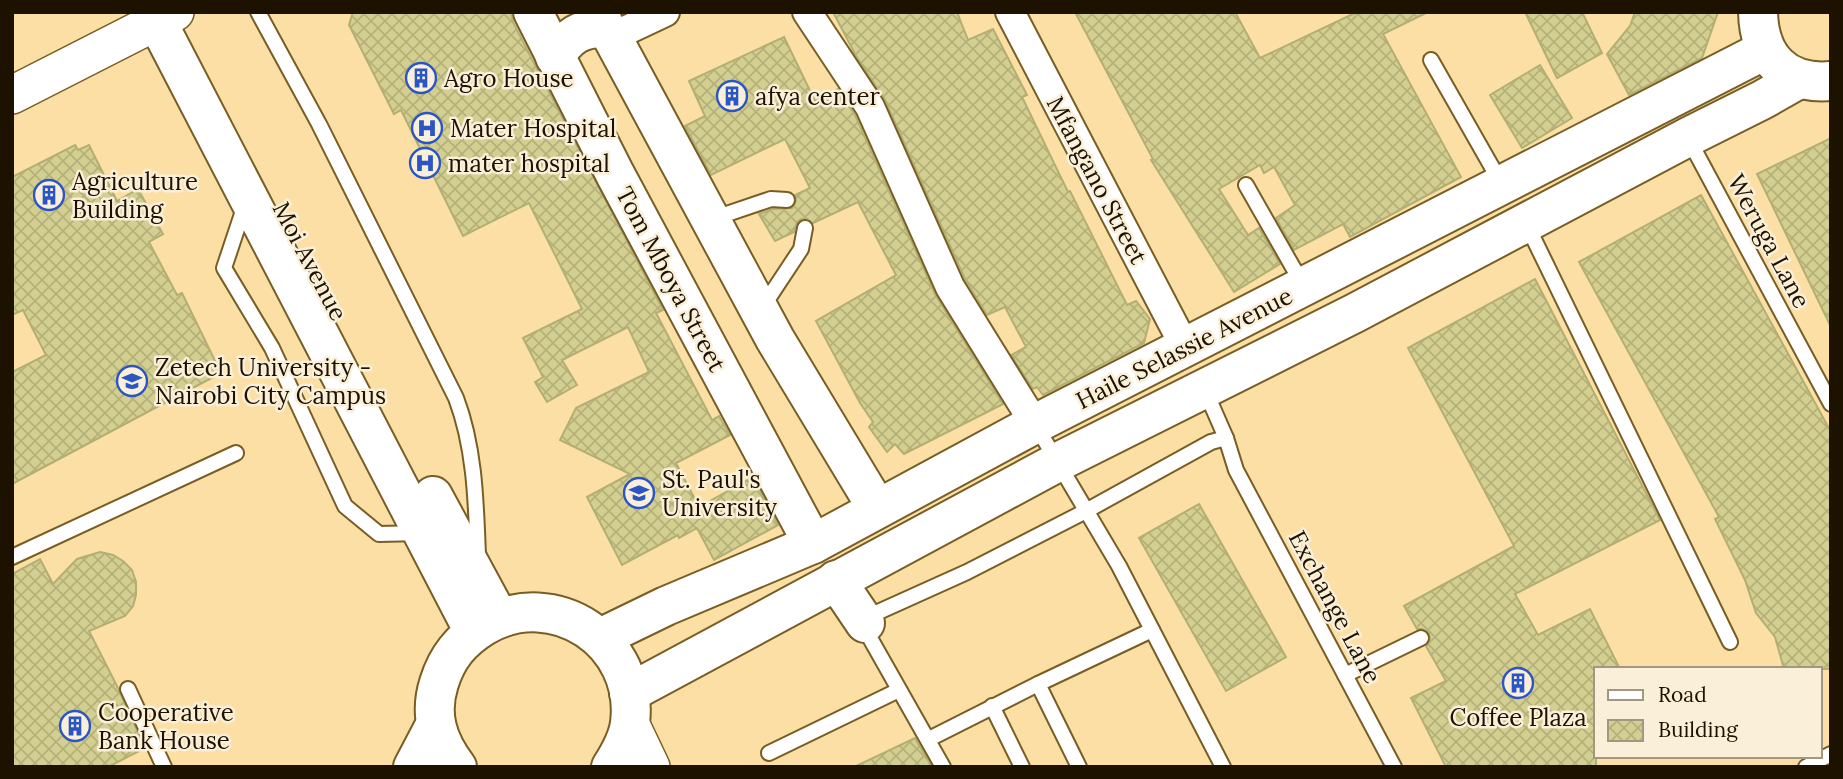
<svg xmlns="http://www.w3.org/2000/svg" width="1843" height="779" font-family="Lora,serif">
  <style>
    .building { fill: url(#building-cross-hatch); stroke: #b3af72; stroke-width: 2 }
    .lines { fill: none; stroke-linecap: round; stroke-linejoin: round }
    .service-casing { stroke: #785e25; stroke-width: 18 }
    .minor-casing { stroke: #785e25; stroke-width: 32 }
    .tertiary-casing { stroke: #785e25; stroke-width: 40 }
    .secondary-casing { stroke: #785e25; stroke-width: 42 }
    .service { stroke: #fff; stroke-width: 14 }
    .minor { stroke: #fff; stroke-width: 28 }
    .tertiary { stroke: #fff; stroke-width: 37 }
    .secondary { stroke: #fff; stroke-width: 38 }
    .labels { text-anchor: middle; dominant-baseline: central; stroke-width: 5; stroke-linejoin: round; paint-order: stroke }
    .poi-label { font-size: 24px; fill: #1d1200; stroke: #faefd8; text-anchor: start }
    .street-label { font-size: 24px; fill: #1d1200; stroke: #faefd8 }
  </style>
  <defs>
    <pattern id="building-cross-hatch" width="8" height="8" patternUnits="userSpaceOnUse" patternTransform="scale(1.75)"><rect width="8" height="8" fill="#d3cf90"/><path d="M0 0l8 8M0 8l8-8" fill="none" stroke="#b5b17a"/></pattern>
  </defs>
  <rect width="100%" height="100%" fill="#fcdfa5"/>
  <g class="building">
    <polygon points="353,12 511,12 513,22 536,67 663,310 656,313 712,420 719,416 730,435 676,463 699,507 753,477 778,525 714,560 697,528 679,538 678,535 622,565 587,497 630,474 560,440 576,408 649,372 628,327 562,360 577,385 547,402 535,382 543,377 523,338 582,309 529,203 463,236 401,110 394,114 349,25"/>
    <polygon points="833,12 957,12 968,40 993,29 1027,95 1022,97 1068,192 1070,191 1127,305 1136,301 1150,319 1144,343 1043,395 1037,387 1033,389 1011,355 1026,347 1005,307 987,315 965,279 885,100 856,56"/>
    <polygon points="1075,12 1235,12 1260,58 1357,12 1428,12 1383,34 1461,177 1350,237 1343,224 1294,250 1276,218 1295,205 1274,167 1264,173 1260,165 1219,189 1248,235 1259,228 1280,264 1234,292 1151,160 1153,159"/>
    <polygon points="1525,12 1582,12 1602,53 1557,78"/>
    <polygon points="1635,12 1718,12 1702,58 1629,95 1607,54 1630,26"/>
    <polygon points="784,37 815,101 838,89 855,115 935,294 1003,404 904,454 895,444 887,452 869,427 873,422 860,403 816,321 896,275 858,202 813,223 807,219 801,219 797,222 794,232 775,241 759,214 772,209 792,208 796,201 795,195 810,188 785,139 711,175 685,126 705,116 689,81"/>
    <polygon points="1540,65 1572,118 1522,148 1490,95"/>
    <polygon points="1831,138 1831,327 1757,174"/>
    <polygon points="75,145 78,150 89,145 117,201 138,189 163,234 149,242 177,295 182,293 221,373 12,484 12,372 46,355 23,310 12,315 12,177"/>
    <polygon points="1701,195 1831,432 1831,669 1784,669 1775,637 1756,613 1745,580 1715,519 1719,517 1579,262"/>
    <polygon points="1535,279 1660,520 1515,594 1538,635 1590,609 1620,669 1596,669 1596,767 1446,767 1411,698 1446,681 1426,646 1430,639 1429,633 1422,629 1417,629 1404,606 1514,546 1408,348"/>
    <polygon points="1199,504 1286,657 1226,691 1139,538"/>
    <polygon points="100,552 113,555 123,561 132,570 136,582 136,595 133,606 125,616 89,631 118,688 145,748 108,767 12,767 12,574 40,559 53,584 77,559"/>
    <polygon points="915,738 932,767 854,767"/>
  </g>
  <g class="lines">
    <g class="service-casing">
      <g id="service">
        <path d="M258,12L319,124L456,398C475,448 476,503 478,556"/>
        <polyline points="1431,60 1501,183"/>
        <polyline points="1688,138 1831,404"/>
        <polyline points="1246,185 1303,285"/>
        <polyline points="245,205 224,268 272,348 345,506 379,534 421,533"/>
        <polyline points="712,219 771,199 787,200"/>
        <polyline points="1527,225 1730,642"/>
        <polyline points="762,308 801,249 805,228"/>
        <polyline points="1205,390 1226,438 1236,470 1394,767"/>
        <polyline points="1035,424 1119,566 1223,767"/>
        <polyline points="12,557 236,453"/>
        <polyline points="1345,675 1421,638"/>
        <polyline points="1038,684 1079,767"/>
        <polyline points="128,689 164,767"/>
        <polyline points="992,706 1022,767"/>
        <polyline points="929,739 1038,684 1152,630"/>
        <polyline points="769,753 899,690"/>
        <polyline points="943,767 866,631 865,623 876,613 967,572 1086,511 1211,442 1226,438"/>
        <polyline points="1806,767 1831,754"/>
      </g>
    </g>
    <g class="minor-casing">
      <g id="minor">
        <polyline points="807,12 870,107 950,287 1035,424"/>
        <polyline points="1010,12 1185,347"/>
        <polyline points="612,37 665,12"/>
      </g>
    </g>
    <g class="tertiary-casing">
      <g id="tertiary">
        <polyline points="12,95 175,12"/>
        <polyline points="630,723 651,767"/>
      </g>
    </g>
    <g class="secondary-casing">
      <g id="secondary">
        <polyline points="152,12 474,632"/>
        <polyline points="533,12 615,174 813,544"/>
        <path d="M1758,12C1759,57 1784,85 1831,81"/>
        <polyline points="612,37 775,339 877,508"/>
        <path d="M555,57C568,36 581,27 606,28L597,12"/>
        <polyline points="433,496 499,618"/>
        <polyline points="836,580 865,623"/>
        <polyline points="600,638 666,606 813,544 1035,424 1765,50"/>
        <polyline points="629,693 1058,462 1355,313 1688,137 1762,100 1799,79"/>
        <polyline points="413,767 435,725"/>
        <path d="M457,767C437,741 429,714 439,683C447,657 461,640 484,626C554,585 640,642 630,723C628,739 620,753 611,767"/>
      </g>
    </g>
    <use href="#service" class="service"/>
    <use href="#minor" class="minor"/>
    <use href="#tertiary" class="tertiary"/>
    <use href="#secondary" class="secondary"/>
  </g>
  <defs>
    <g id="building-ring" transform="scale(1.575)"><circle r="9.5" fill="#faefd8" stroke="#2a55c4" stroke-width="1.5"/><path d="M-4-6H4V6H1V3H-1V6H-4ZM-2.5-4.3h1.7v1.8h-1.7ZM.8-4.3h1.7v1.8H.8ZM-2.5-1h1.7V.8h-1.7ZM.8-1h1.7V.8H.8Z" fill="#2a55c4"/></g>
    <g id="hospital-ring" transform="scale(1.575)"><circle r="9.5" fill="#faefd8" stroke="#2a55c4" stroke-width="1.5"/><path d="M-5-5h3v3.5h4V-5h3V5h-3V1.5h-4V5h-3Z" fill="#2a55c4"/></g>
    <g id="university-ring" transform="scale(1.575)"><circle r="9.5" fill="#faefd8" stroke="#2a55c4" stroke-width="1.5"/><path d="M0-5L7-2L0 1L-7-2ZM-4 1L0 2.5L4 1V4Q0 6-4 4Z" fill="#2a55c4"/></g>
  </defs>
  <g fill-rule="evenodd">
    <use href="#building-ring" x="421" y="78"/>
    <use href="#building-ring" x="732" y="96"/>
    <use href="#hospital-ring" x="427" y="128"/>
    <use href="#hospital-ring" x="425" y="163"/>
    <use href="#building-ring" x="49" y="195"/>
    <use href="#university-ring" x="132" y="381"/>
    <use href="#university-ring" x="639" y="493"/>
    <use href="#building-ring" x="1518" y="683"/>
    <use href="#building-ring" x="75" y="726"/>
  </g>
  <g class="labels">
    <g class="poi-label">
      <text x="444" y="78">Agro House</text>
      <text x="755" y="96">afya center</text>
      <text x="450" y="128">Mater Hospital</text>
      <text x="448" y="163">mater hospital</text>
      <text x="72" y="181">Agriculture<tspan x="72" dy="28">Building</tspan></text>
      <text x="155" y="367">Zetech University -<tspan x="155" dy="28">Nairobi City Campus</tspan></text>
      <text x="662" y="479">St. Paul's<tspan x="662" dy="28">University</tspan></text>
      <text x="98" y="712">Cooperative<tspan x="98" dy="28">Bank House</tspan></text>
      <text x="1518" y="717" text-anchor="middle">Coffee Plaza</text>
    </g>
    <g class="street-label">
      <text transform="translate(1097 180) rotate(62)">Mfangano Street</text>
      <text transform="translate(1769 241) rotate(62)">Weruga Lane</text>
      <text transform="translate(310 261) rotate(62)">Moi Avenue</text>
      <text transform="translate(671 279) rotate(62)">Tom Mboya Street</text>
      <text transform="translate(1184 348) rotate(-27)">Haile Selassie Avenue</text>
      <text transform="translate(1335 607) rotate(62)">Exchange Lane</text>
    </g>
  </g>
  <rect width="1843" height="779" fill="none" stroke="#1d1200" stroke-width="28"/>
  <rect x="1594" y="667" width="228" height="91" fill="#faefd8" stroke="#a29782" stroke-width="2"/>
  <rect x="1608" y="690" width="35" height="10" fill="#ffffff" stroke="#a29782" stroke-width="2"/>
  <text x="1658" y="702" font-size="21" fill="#1d1200">Road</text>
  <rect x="1608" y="720" width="35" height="21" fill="url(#building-cross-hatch)" stroke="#a29782" stroke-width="2"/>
  <text x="1658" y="737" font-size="21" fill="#1d1200">Building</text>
</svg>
